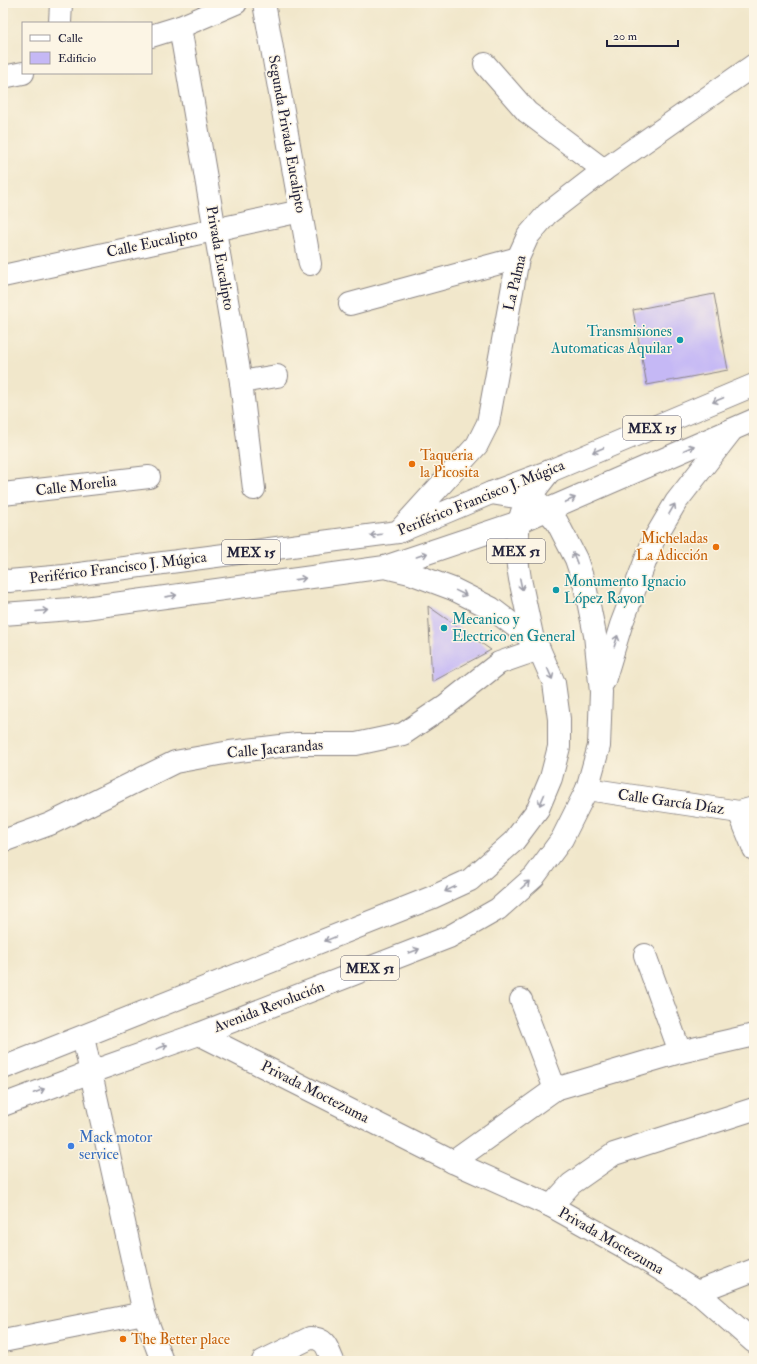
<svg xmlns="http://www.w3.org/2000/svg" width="757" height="1364" font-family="'IM FELL Double Pica',serif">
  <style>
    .building { fill: #c5b8f5 }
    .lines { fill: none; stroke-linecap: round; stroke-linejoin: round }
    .minor-casing { stroke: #8a8483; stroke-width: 24 }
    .major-casing { stroke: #8a8483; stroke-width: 24 }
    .minor { stroke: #fff; stroke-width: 22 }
    .major { stroke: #fff; stroke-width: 22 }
    .oneway { stroke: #9c9ca7 }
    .culture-dot { fill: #0f9aa8; stroke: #fcf5e5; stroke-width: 1.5 }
    .food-dot { fill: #e8710a; stroke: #fcf5e5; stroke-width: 1.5 }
    .shop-dot { fill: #3f7fe0; stroke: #fcf5e5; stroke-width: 1.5 }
    .labels { text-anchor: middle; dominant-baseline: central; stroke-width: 3; stroke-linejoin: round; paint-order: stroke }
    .shield { fill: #fcf5e5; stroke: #63616e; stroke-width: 1 }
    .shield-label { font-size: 14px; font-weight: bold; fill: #22223b }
    .street-label { font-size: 15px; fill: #22223b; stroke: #fcf5e5 }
    .culture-label { font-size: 15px; fill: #0d838f; stroke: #fcf5e5; text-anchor: start }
    .food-label { font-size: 15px; fill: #c56008; stroke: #fcf5e5; text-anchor: start }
    .shop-label { font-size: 15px; fill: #366cbe; stroke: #fcf5e5; text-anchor: start }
  </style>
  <rect width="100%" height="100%" fill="#fcf5e5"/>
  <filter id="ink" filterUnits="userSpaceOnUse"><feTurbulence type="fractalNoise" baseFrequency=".025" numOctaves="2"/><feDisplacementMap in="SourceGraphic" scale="8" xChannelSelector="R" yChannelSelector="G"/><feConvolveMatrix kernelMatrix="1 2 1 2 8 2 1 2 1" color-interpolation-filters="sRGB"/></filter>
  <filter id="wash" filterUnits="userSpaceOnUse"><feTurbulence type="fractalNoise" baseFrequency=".012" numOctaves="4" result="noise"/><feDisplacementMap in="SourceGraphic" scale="16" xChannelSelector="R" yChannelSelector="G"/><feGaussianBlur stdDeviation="0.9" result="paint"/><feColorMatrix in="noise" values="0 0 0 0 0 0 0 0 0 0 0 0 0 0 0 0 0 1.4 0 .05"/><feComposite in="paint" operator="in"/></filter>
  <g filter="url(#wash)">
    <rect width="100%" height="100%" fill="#f1e7cb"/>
    <g id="blocks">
      <g class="building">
        <polygon points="714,294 728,370 647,385 633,310"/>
        <polygon points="428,606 491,650 432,682"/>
      </g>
    </g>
  </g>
  <g filter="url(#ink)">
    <use href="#blocks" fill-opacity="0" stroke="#8a8483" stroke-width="1"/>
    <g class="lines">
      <g class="minor-casing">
        <g id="minor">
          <polyline points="264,3 310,264"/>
          <polyline points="60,23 61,3"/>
          <polyline points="180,27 241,382 254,489"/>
          <polyline points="151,36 180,27 236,3"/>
          <polyline points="485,64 527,112 604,170"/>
          <polyline points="3,77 23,73"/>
          <polyline points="3,276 301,211"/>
          <polyline points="350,304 518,258"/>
          <polyline points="241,382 277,376"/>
          <polyline points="3,494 149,477"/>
          <polyline points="398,532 477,445 488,423 518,258 528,236 547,214 604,170 754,65"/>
          <polyline points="587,789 739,812 754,808"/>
          <polyline points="739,812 754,849"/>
          <polyline points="3,841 50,824 175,762 230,752 297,744 356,744 403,734 446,705 499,663 539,649"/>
          <polyline points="645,955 680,1052"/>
          <polyline points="521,1000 555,1089"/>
          <polyline points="199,1034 453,1162 551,1206 626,1248 697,1292 754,1342"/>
          <polyline points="83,1037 144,1313 162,1361"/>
          <polyline points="453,1162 555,1089 680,1052 754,1035"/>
          <polyline points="551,1206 571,1184 614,1154 754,1109"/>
          <polyline points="697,1292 754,1270"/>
          <polyline points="3,1341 144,1313"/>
          <path d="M263,1361L310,1338C326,1338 327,1348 333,1361"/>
        </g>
      </g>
      <g class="major-casing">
        <g id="major">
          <polyline points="385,567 410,573 453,589 491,608 533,640"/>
          <polyline points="3,580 9,581 64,576 398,532 491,493 550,471 754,385"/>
          <polyline points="3,614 85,608 385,567 519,522 754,420"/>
          <polyline points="604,681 621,625 653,541 676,502 732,430"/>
          <polyline points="3,1068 433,897 470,880 514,841 538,809 551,778 559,747 559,719 554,683 539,649 533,640 520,579 516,553 519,522 522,512 528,499 550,471"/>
          <polyline points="3,1105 91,1072 199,1034 449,937 498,909 534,877 562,839 587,789 599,746 601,692 595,635 585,586 576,559 557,522 547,510 539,503 528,499 491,493"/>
        </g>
      </g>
      <use href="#minor" class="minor"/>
      <use href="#major" class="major"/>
    </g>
    <defs><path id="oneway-shaft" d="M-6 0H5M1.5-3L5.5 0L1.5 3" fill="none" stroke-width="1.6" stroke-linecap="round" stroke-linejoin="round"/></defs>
    <g class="oneway">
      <use href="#oneway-shaft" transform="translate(718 400) rotate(157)"/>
      <use href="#oneway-shaft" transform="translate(689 448) rotate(-24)"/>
      <use href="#oneway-shaft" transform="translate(598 450) rotate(157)"/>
      <use href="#oneway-shaft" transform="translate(570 500) rotate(-24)"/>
      <use href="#oneway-shaft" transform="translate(672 509) rotate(-60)"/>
      <use href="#oneway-shaft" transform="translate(376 535) rotate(173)"/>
      <use href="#oneway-shaft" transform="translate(422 555) rotate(-19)"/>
      <use href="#oneway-shaft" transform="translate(575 558) rotate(-111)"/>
      <use href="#oneway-shaft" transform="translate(300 579) rotate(-8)"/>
      <use href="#oneway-shaft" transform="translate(521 584) rotate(78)"/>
      <use href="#oneway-shaft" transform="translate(461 593) rotate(26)"/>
      <use href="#oneway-shaft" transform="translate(171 596) rotate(-8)"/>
      <use href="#oneway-shaft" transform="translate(42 611) rotate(-5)"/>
      <use href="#oneway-shaft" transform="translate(616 641) rotate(-73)"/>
      <use href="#oneway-shaft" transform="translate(550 674) rotate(66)"/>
      <use href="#oneway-shaft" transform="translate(542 800) rotate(114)"/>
      <use href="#oneway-shaft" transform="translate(525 885) rotate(-42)"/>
      <use href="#oneway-shaft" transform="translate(450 889) rotate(154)"/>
      <use href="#oneway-shaft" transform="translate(330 939) rotate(158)"/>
      <use href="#oneway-shaft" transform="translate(414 951) rotate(-21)"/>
      <use href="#oneway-shaft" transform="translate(162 1047) rotate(-20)"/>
      <use href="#oneway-shaft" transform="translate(39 1091) rotate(-21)"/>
    </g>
  </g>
  <g class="culture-dot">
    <circle cx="680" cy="340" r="4"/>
    <circle cx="556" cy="590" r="4"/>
    <circle cx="444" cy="628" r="4"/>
  </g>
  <g class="food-dot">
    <circle cx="412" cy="464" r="4"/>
    <circle cx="716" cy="547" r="4"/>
    <circle cx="123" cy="1339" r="4"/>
  </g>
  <circle class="shop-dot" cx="71" cy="1146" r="4"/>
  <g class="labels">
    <g class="shield">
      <rect x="623" y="416" width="58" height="24" rx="3"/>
      <rect x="487" y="539" width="58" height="24" rx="3"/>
      <rect x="222" y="540" width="58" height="24" rx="3"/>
      <rect x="341" y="956" width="58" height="24" rx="3"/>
    </g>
    <g class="shield-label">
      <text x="652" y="428">MEX 15</text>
      <text x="516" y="551">MEX 51</text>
      <text x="251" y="552">MEX 15</text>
      <text x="370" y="968">MEX 51</text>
    </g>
    <g class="street-label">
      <text transform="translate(287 134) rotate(80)">Segunda Privada Eucalipto</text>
      <text transform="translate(152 243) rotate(-12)">Calle Eucalipto</text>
      <text transform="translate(220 258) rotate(80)">Privada Eucalipto</text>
      <text transform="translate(515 283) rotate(-77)">La Palma</text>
      <text transform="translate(76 486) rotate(-7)">Calle Morelia</text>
      <text transform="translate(481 498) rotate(-22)">Periférico Francisco J. Múgica</text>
      <text transform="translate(118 568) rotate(-7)">Periférico Francisco J. Múgica</text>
      <text transform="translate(275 749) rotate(-5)">Calle Jacarandas</text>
      <text transform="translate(671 802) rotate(8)">Calle García Díaz</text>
      <text transform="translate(269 1007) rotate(-21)">Avenida Revolución</text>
      <text transform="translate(315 1092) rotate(27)">Privada Moctezuma</text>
      <text transform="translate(611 1241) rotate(30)">Privada Moctezuma</text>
    </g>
    <g class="culture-label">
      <text x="672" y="331" text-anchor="end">Transmisiones<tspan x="672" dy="17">Automaticas Aquilar</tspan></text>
      <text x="564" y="581">Monumento Ignacio<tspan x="564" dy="17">López Rayon</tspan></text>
      <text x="452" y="619">Mecanico y<tspan x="452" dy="17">Electrico en General</tspan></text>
    </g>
    <g class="food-label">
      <text x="420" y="455">Taqueria<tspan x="420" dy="17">la Picosita</tspan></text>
      <text x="708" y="538" text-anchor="end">Micheladas<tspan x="708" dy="17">La Adicción</tspan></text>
      <text x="131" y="1339">The Better place</text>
    </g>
    <g class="shop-label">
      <text x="79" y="1137">Mack motor<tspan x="79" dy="17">service</tspan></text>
    </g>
  </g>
  <rect width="757" height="1364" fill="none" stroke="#fcf5e5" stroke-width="16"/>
  <rect x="22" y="22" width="130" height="52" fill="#fcf5e5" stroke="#a5a1a1"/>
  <rect x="30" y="35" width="20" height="6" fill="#ffffff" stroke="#a5a1a1"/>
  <text x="58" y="42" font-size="12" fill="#22223b">Calle</text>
  <rect x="30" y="52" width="20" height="12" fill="#c5b8f5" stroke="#a5a1a1"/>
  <text x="58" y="62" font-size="12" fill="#22223b">Edificio</text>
  <path d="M607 40v6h71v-6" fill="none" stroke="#22223b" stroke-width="2"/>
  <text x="613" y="40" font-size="12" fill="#22223b" stroke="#fcf5e5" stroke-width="3" paint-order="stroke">20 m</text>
</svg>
